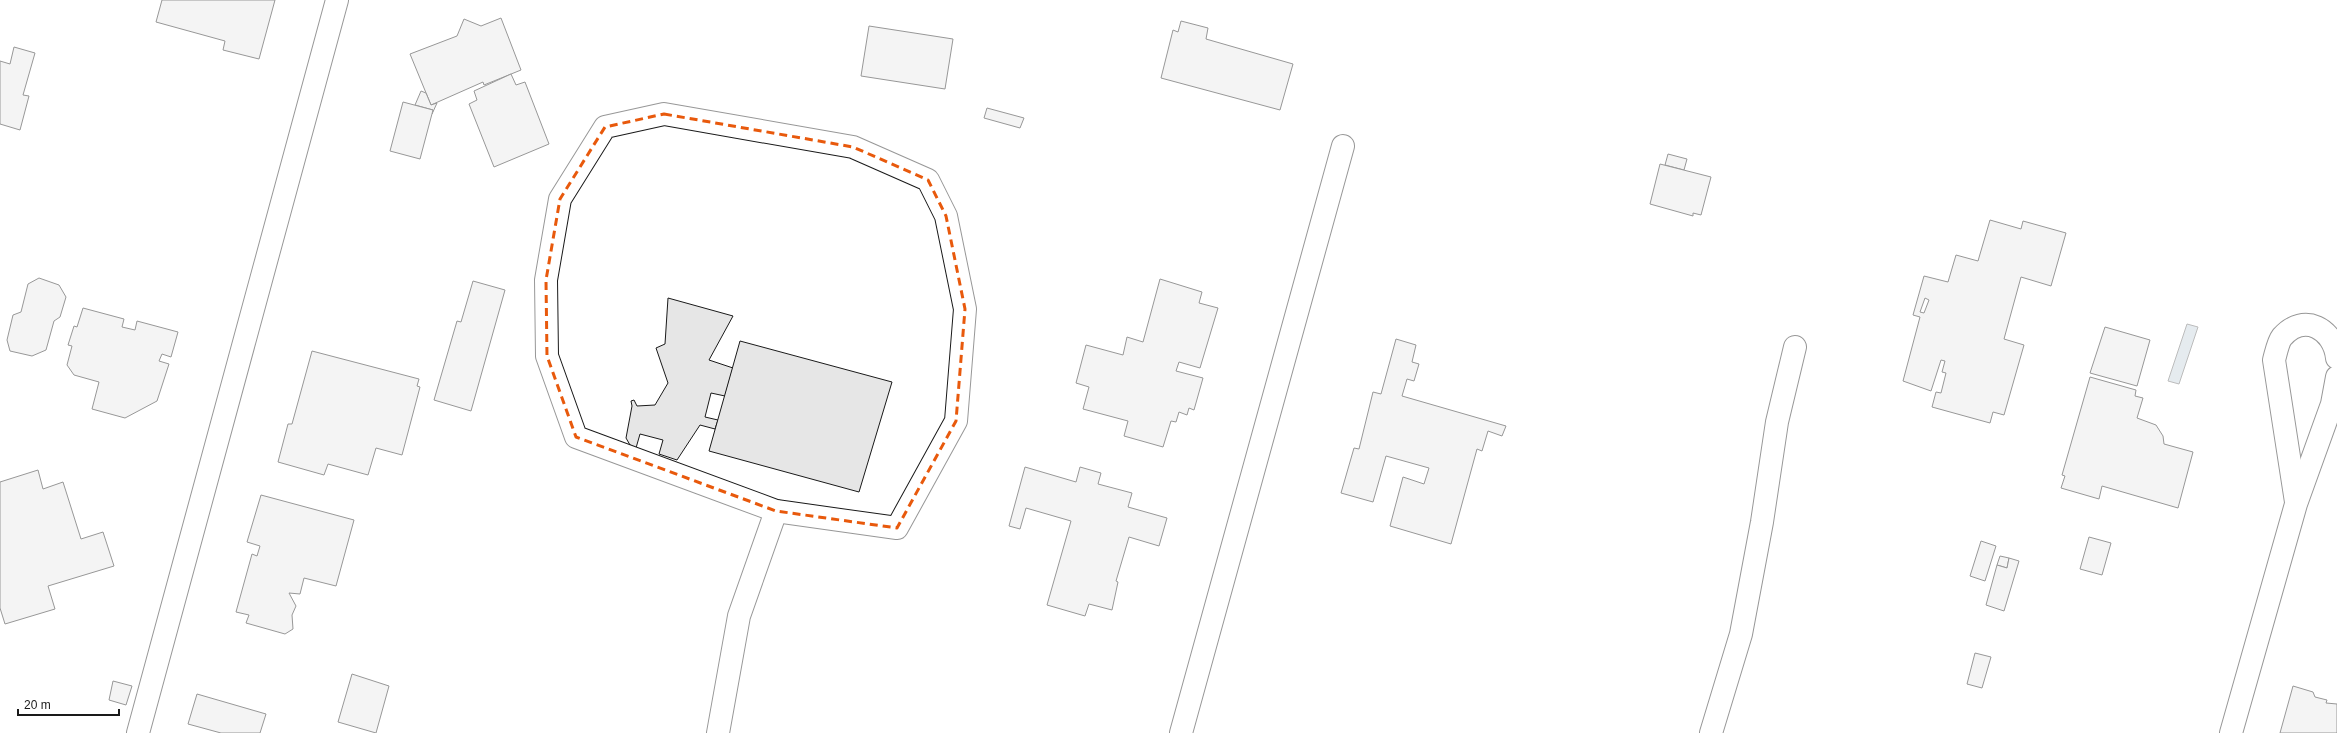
<svg xmlns="http://www.w3.org/2000/svg" width="2337" height="733" font-family="Arial,sans-serif">
  <style>
    .water { fill: #c6d2dc; stroke: #6a6a6a }
    .building { fill: #e6e6e6; stroke: #1a1a1a; fill-rule: evenodd }
    .lines { fill: none; stroke-linecap: round; stroke-linejoin: round }
    .minor-casing { stroke: #1a1a1a; stroke-width: 24 }
    .minor { stroke: #fff; stroke-width: 22 }
    .marked { fill: none; stroke: #e8590c; stroke-width: 3; stroke-dasharray: 8 5; stroke-linejoin: round }
  </style>
  <rect width="100%" height="100%" fill="#fff"/>
  <polygon class="water" points="2187,324 2198,327 2179,384 2168,381"/>
  <g class="building">
    <polygon points="162,0 275,0 259,59 223,50 225,41 156,22"/>
    <polygon points="501,18 521,70 484,85 483,82 431,105 410,54 457,36 464,19 481,26"/>
    <polygon points="1181,21 1208,28 1206,39 1293,64 1280,110 1161,78 1173,30 1178,32"/>
    <polygon points="869,26 953,39 945,89 861,76"/>
    <polygon points="14,47 35,53 23,95 29,96 20,130 0,124 0,61 10,64"/>
    <polygon points="511,74 516,85 525,82 549,144 494,167 469,104 477,100 474,91"/>
    <polygon points="421,91 426,93 431,105 437,103 432,114 433,110 415,105"/>
    <polygon points="403,102 433,110 420,159 390,151"/>
    <polygon points="987,108 1024,118 1020,128 984,118"/>
    <polygon points="1668,154 1687,159 1684,170 1665,165"/>
    <polygon points="1660,164 1711,177 1701,215 1693,213 1693,216 1650,204"/>
    <path d="M1990,220L2021,229L2023,221L2066,233L2051,286L2021,277L2004,339L2024,345L2004,415L1993,412L1990,423L1932,407L1936,392L1941,393L1946,373L1942,372L1945,361L1941,360L1931,391L1903,381L1920,317L1913,315L1924,276L1948,282L1956,255L1978,261ZM1925,298L1929,300L1924,313L1920,312Z"/>
    <polygon points="39,278 59,285 66,297 60,317 54,321 46,350 32,356 10,351 7,340 13,315 21,312 28,284"/>
    <polygon points="1160,279 1202,292 1199,303 1218,308 1200,368 1179,362 1176,371 1203,378 1194,410 1189,408 1187,415 1179,412 1176,422 1171,421 1163,447 1124,436 1128,421 1083,409 1089,387 1076,383 1086,345 1123,355 1127,337 1143,342"/>
    <polygon points="473,281 505,290 471,411 434,400 457,321 461,322"/>
    <polygon points="668,298 733,316 709,360 733,368 725,396 711,393 705,417 718,420 715,429 700,425 677,460 659,454 663,440 640,434 636,448 630,445 626,438 632,406 631,401 634,400 637,406 655,405 668,383 656,348 665,344"/>
    <polygon points="83,308 124,319 122,327 135,330 137,321 178,332 171,357 162,354 159,361 169,364 157,401 125,418 92,409 99,382 74,375 67,365 72,346 68,345 74,326 77,327"/>
    <polygon points="2105,327 2150,340 2137,386 2090,373"/>
    <polygon points="1396,339 1416,345 1412,362 1419,364 1414,381 1407,379 1402,396 1506,426 1502,436 1488,431 1482,451 1477,449 1451,544 1390,526 1403,477 1424,484 1429,468 1386,456 1373,502 1341,493 1354,448 1359,449 1373,392 1381,394"/>
    <polygon points="740,341 892,382 859,492 709,451"/>
    <polygon points="312,351 419,379 417,386 420,387 402,455 376,448 368,475 328,464 324,475 278,462 288,424 292,424"/>
    <polygon points="2090,377 2136,390 2135,396 2143,398 2137,418 2156,425 2163,436 2164,444 2193,452 2178,508 2102,486 2099,499 2061,488 2065,476 2062,475"/>
    <polygon points="1025,467 1076,482 1080,467 1101,473 1098,484 1132,493 1128,507 1167,518 1159,546 1129,537 1116,581 1118,582 1112,610 1089,604 1085,616 1047,605 1071,521 1026,508 1020,529 1009,526"/>
    <polygon points="38,470 43,489 63,482 81,539 103,532 114,566 48,586 55,609 5,624 0,608 0,482"/>
    <polygon points="261,495 354,520 336,586 304,578 300,594 289,593 296,606 292,615 293,629 285,634 246,623 249,615 236,612 252,554 257,556 260,546 247,542"/>
    <polygon points="2089,537 2111,543 2102,575 2080,569"/>
    <polygon points="1981,541 1996,546 1985,581 1970,576"/>
    <polygon points="2000,556 2009,558 2007,568 1997,565"/>
    <polygon points="2009,558 2019,561 2004,611 1986,605 1997,565 2007,568"/>
    <polygon points="1975,653 1991,657 1982,688 1967,684"/>
    <polygon points="352,674 389,686 376,733 338,722"/>
    <polygon points="113,681 132,686 126,705 109,700"/>
    <polygon points="2293,686 2313,692 2315,697 2327,700 2326,703 2337,704 2337,733 2280,733"/>
    <polygon points="197,694 266,714 260,733 221,733 188,724"/>
  </g>
  <g class="lines">
    <g class="minor-casing">
      <g id="minor">
        <polygon points="664,114 853,147 928,180 946,216 965,309 956,421 897,528 776,511 576,437 547,356 546,280 560,199 605,127"/>
        <path d="M2296,502L2274,360C2276,353 2278,342 2282,337C2304,312 2334,329 2337,358"/>
        <polyline points="138,733 337,0"/>
        <polyline points="718,733 739,616 776,511"/>
        <polyline points="1181,733 1343,146"/>
        <polyline points="1711,733 1741,634 1762,522 1777,422 1795,347"/>
        <polyline points="2231,733 2296,504 2332,404 2337,377"/>
      </g>
    </g>
    <use href="#minor" class="minor"/>
  </g>
  <path d="M0 0H2337V733H0ZM664,114L853,147L928,180L946,216L965,309L956,421L897,528L776,511L576,437L547,356L546,280L560,199L605,127Z" fill="#fff" fill-opacity=".55" fill-rule="evenodd"/>
  <path class="marked" d="M664,114L853,147L928,180L946,216L965,309L956,421L897,528L776,511L576,437L547,356L546,280L560,199L605,127Z"/>
  <path d="M18 709v6h101v-6" fill="none" stroke="#1a1a1a" stroke-width="2"/>
  <text x="24" y="709" font-size="12" fill="#1a1a1a" stroke="#ffffff" stroke-width="3" paint-order="stroke">20 m</text>
</svg>
